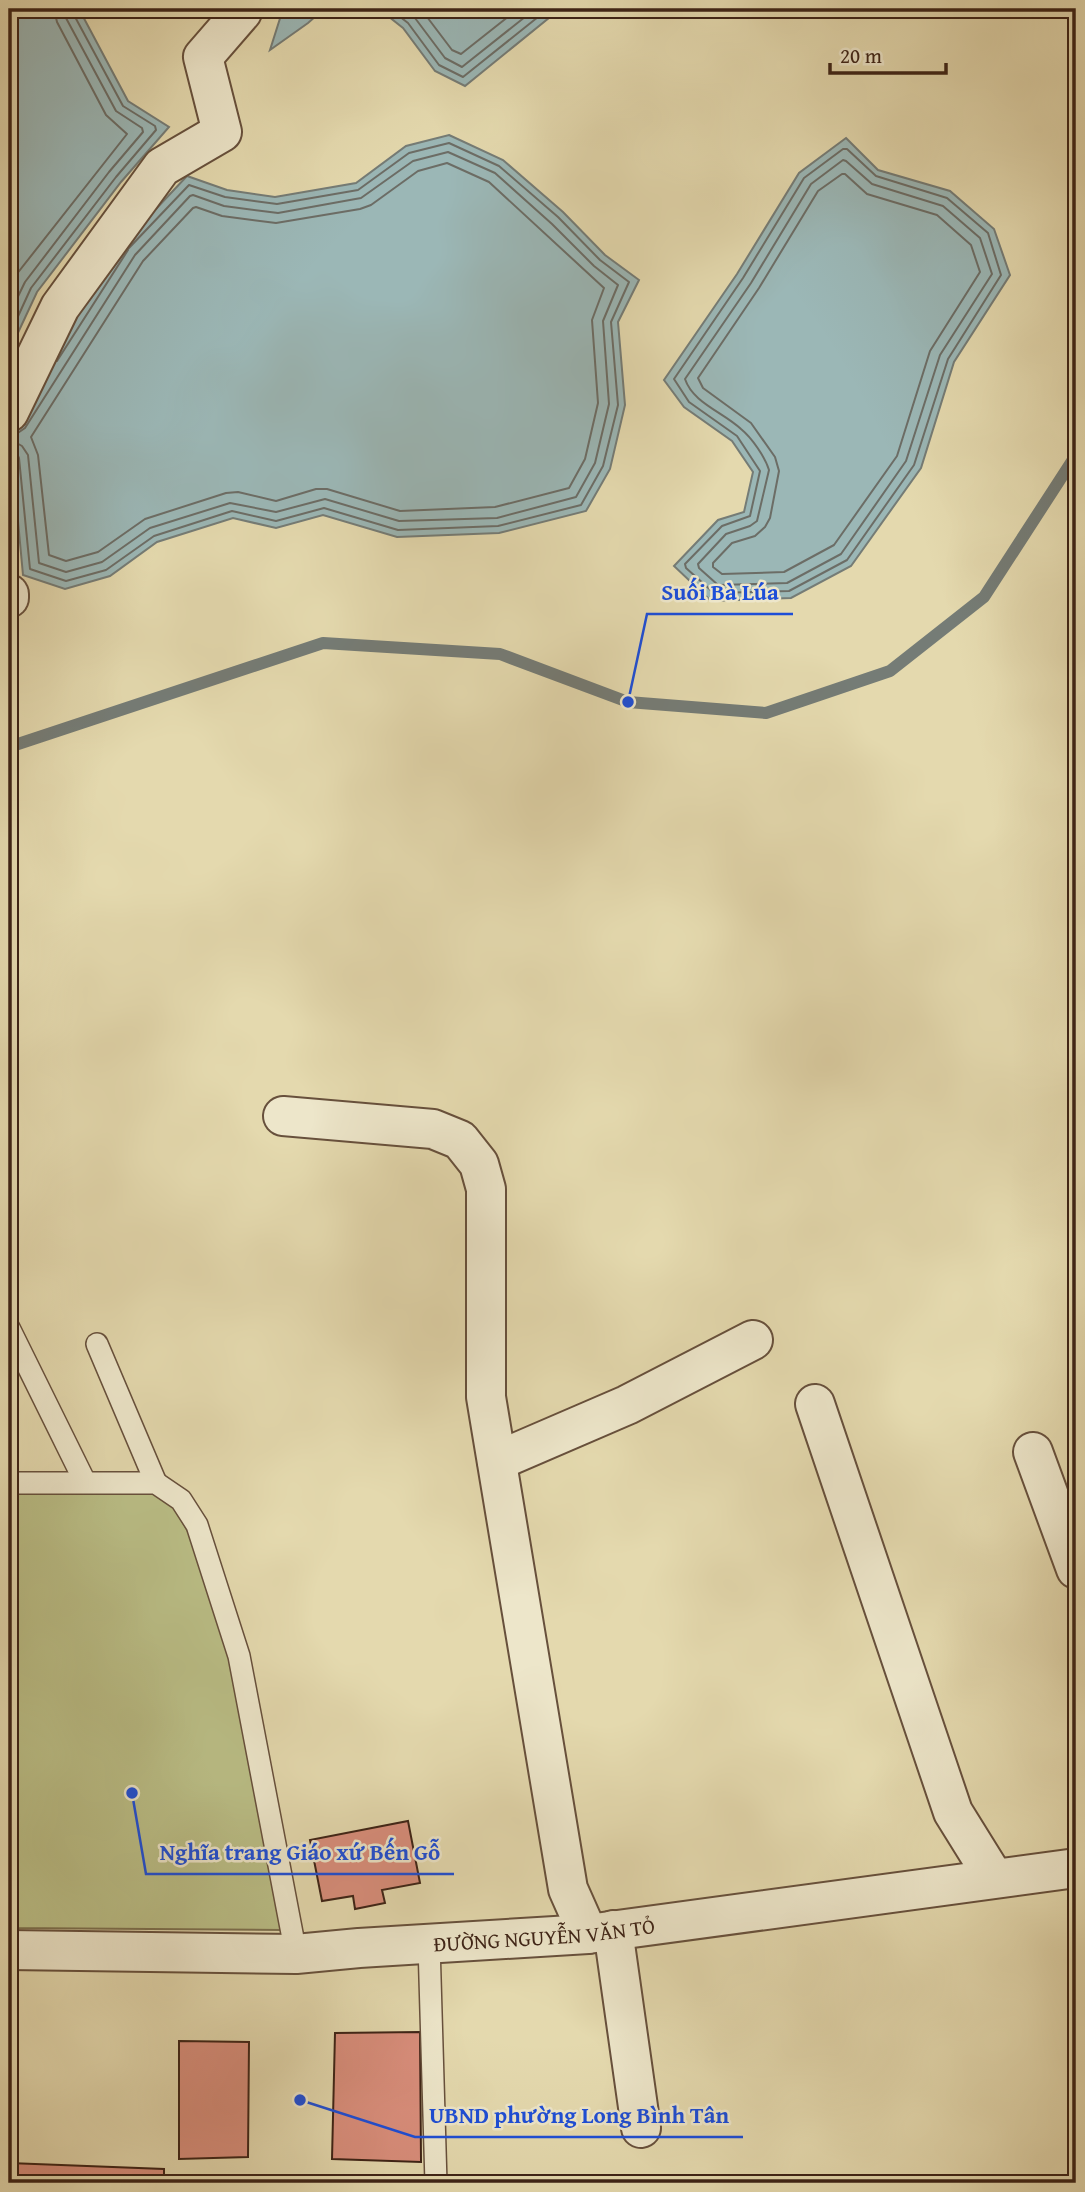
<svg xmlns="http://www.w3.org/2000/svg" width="1085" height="2192" font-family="'Gentium Book Plus',serif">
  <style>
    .green { fill: #babe86; stroke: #7c704e; stroke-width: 2 }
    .water { fill: #9bb7b6; stroke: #757c76; stroke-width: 2 }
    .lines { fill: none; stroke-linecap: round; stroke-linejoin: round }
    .shore { stroke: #6c6d66; stroke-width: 2 }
    .stream { stroke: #757c76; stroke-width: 12 }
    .building { fill: #d98e7c; stroke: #3d2316; stroke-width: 2 }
    .service-casing { stroke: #67503c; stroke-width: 24 }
    .minor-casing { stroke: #67503c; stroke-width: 42 }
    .tertiary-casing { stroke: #67503c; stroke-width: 42 }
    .service { stroke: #ede6ca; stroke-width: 21 }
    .minor { stroke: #ede6ca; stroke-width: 38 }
    .tertiary { stroke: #ede6ca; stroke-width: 38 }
    .labels { text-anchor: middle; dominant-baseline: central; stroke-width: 5; stroke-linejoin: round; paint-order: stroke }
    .street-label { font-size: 21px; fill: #3d2316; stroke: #ede6ca }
    .leader { fill: none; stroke: #1d4ed8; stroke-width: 2.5 }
    .callout-dot { fill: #1d4ed8; stroke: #ede6ca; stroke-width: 2.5 }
    .callout-label { font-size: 23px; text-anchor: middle; font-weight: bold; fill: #1d4ed8; stroke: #ede6ca; stroke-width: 5; stroke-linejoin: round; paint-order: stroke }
  </style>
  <rect width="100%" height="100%" fill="#e4d9ae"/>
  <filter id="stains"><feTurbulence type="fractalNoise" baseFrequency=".00286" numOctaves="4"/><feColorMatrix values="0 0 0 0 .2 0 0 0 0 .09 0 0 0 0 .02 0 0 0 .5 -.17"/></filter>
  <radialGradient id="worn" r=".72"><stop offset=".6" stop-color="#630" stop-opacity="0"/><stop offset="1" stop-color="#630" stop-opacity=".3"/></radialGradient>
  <polygon class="green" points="152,1491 173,1506 189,1533 230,1659 282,1930 9,1928 9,1493"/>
  <g class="water">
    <polygon points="9,9 79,9 128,101 169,127 121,182 37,292 9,352"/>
    <polygon points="283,9 324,9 308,23 270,50"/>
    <polygon points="379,9 560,9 465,86 435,71 403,28"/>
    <polygon points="449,135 503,160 563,212 605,255 639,280 618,322 625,405 610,469 586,511 499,533 397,537 323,515 276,528 233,518 157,542 110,576 65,589 23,575 9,424 122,245 187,176 227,190 275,197 356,183 406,146"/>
    <polygon points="846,138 878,170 950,191 994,229 1010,275 954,362 921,468 851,566 791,598 711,601 674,566 718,520 744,512 753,472 732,441 684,407 664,380 737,274 799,173"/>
  </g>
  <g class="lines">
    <g class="shore">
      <polyline points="390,9 408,23 439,65 463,77 548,9"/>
      <polyline points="404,9 415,18 445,58 462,67 535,9"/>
      <polyline points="421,9 452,50 461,54 518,9"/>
      <polygon points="843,149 847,149 876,176 947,198 988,233 1001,275 948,359 914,465 847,560 789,591 714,593 686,568 685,564 722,526 750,516 760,471 737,436 689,402 674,379 743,278 804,178"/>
      <polygon points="448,152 495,173 552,224 594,266 618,285 603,321 609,404 595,463 576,497 497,518 399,521 325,499 276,512 230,503 150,528 102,562 66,572 39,563 28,455 22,446 13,441 12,437 25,428 135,255 190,196 193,195 224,206 278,213 361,198 413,161"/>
      <path d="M843,160L846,161L872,184L943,206L980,238L992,274L940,355L906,461L841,554L787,583L718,585L699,568L698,564L726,534L750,526L757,521L769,470C765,457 752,438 741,429C723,412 693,403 685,379L751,283L811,184Z"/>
      <polygon points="447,163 489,182 604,288 592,320 598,403 585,459 569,488 495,507 400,511 327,489 316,489 276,501 238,492 226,493 145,519 98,552 66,561 49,555 38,455 31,437 143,261 193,208 196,207 222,216 276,223 360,209 371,205 418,171"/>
      <polygon points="842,174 845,174 867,194 937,215 971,245 980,272 930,351 897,456 834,545 784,572 722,574 713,567 713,563 732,543 755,536 765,527 770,518 779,471 775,457 751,423 703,388 698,378 759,288 818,191"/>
      <polyline points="9,290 16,275 127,134 106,115 57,22 54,9"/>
      <polyline points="9,315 25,282 109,172 143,132 142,128 116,111 66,18 65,9"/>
      <polyline points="9,336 31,288 116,177 156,130 155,126 123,106 74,15 74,9"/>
      <polyline points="57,361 128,250"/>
      <polyline points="9,450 16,452 19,458 30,569 66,581 106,570 154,536 232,511 276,521 324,508 398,530 498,526 581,505 603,466 618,405 611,322 629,282 600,260 558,217 499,166 449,143 409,153 358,190 277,204 225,197 189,185 128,249"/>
    </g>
    <polyline class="stream" points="9,747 323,643 500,654 628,702 766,713 890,671 984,597 1076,455"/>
  </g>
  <g class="building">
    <polygon points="408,1821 420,1883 382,1890 385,1903 355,1909 353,1896 322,1901 310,1840"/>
    <polygon points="420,2032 421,2162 332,2159 335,2033"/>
    <polygon points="179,2041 249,2042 248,2157 179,2159"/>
    <polygon points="9,2163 164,2169 164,2183 9,2183"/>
  </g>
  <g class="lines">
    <g class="service-casing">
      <g id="service">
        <polyline points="9,1328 85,1482"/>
        <polyline points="97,1344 156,1483"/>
        <polyline points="9,1483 156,1483 181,1500 197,1525 239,1656 296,1954"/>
        <polyline points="429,1944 436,2183"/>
      </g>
    </g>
    <g class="minor-casing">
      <g id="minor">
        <polyline points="9,412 60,307 162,167 222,132 203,57 242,12 242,9"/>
        <polyline points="9,594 9,598"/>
        <polyline points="283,1116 433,1129 460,1140 479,1164 486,1189 486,1397 568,1889 588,1934"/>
        <polyline points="815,1404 953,1812 994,1878"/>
        <polyline points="1033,1452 1076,1569"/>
        <polyline points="497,1461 627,1405 753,1340"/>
        <polyline points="613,1930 641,2128"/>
      </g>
    </g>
    <g class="tertiary-casing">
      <g id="tertiary">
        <path id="s1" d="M9,1950L296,1954L359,1948L588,1934L1076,1868"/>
      </g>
    </g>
    <use href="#service" class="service"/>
    <use href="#minor" class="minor"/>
    <use href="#tertiary" class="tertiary"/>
  </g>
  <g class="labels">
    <g class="street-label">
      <text stroke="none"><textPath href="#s1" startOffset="536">ĐƯỜNG NGUYỄN VĂN TỎ</textPath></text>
    </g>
  </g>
  <path class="leader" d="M628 702L647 614H793M132 1793L146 1874H454M300 2100L415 2137H743"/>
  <g class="callout-dot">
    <circle cx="628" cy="702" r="7"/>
    <circle cx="132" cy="1793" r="7"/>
    <circle cx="300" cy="2100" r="7"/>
  </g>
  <g class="callout-label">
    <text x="720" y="600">Suối Bà Lúa</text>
    <text x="300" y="1860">Nghĩa trang Giáo xứ Bến Gỗ</text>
    <text x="579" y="2123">UBND phường Long Bình Tân</text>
  </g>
  <rect width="1085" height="2192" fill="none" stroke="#e4d9ae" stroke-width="35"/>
  <rect x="10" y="10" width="1064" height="2171" fill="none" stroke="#3d2316" stroke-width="3.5"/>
  <rect x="18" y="18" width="1050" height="2157" fill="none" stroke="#3d2316" stroke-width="2"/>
  <path d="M830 63v10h116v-10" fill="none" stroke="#3d2316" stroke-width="3.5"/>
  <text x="840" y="63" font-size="21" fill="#3d2316" stroke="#ede6ca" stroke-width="5" paint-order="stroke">20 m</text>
  <rect width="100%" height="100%" filter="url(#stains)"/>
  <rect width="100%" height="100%" fill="url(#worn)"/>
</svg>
